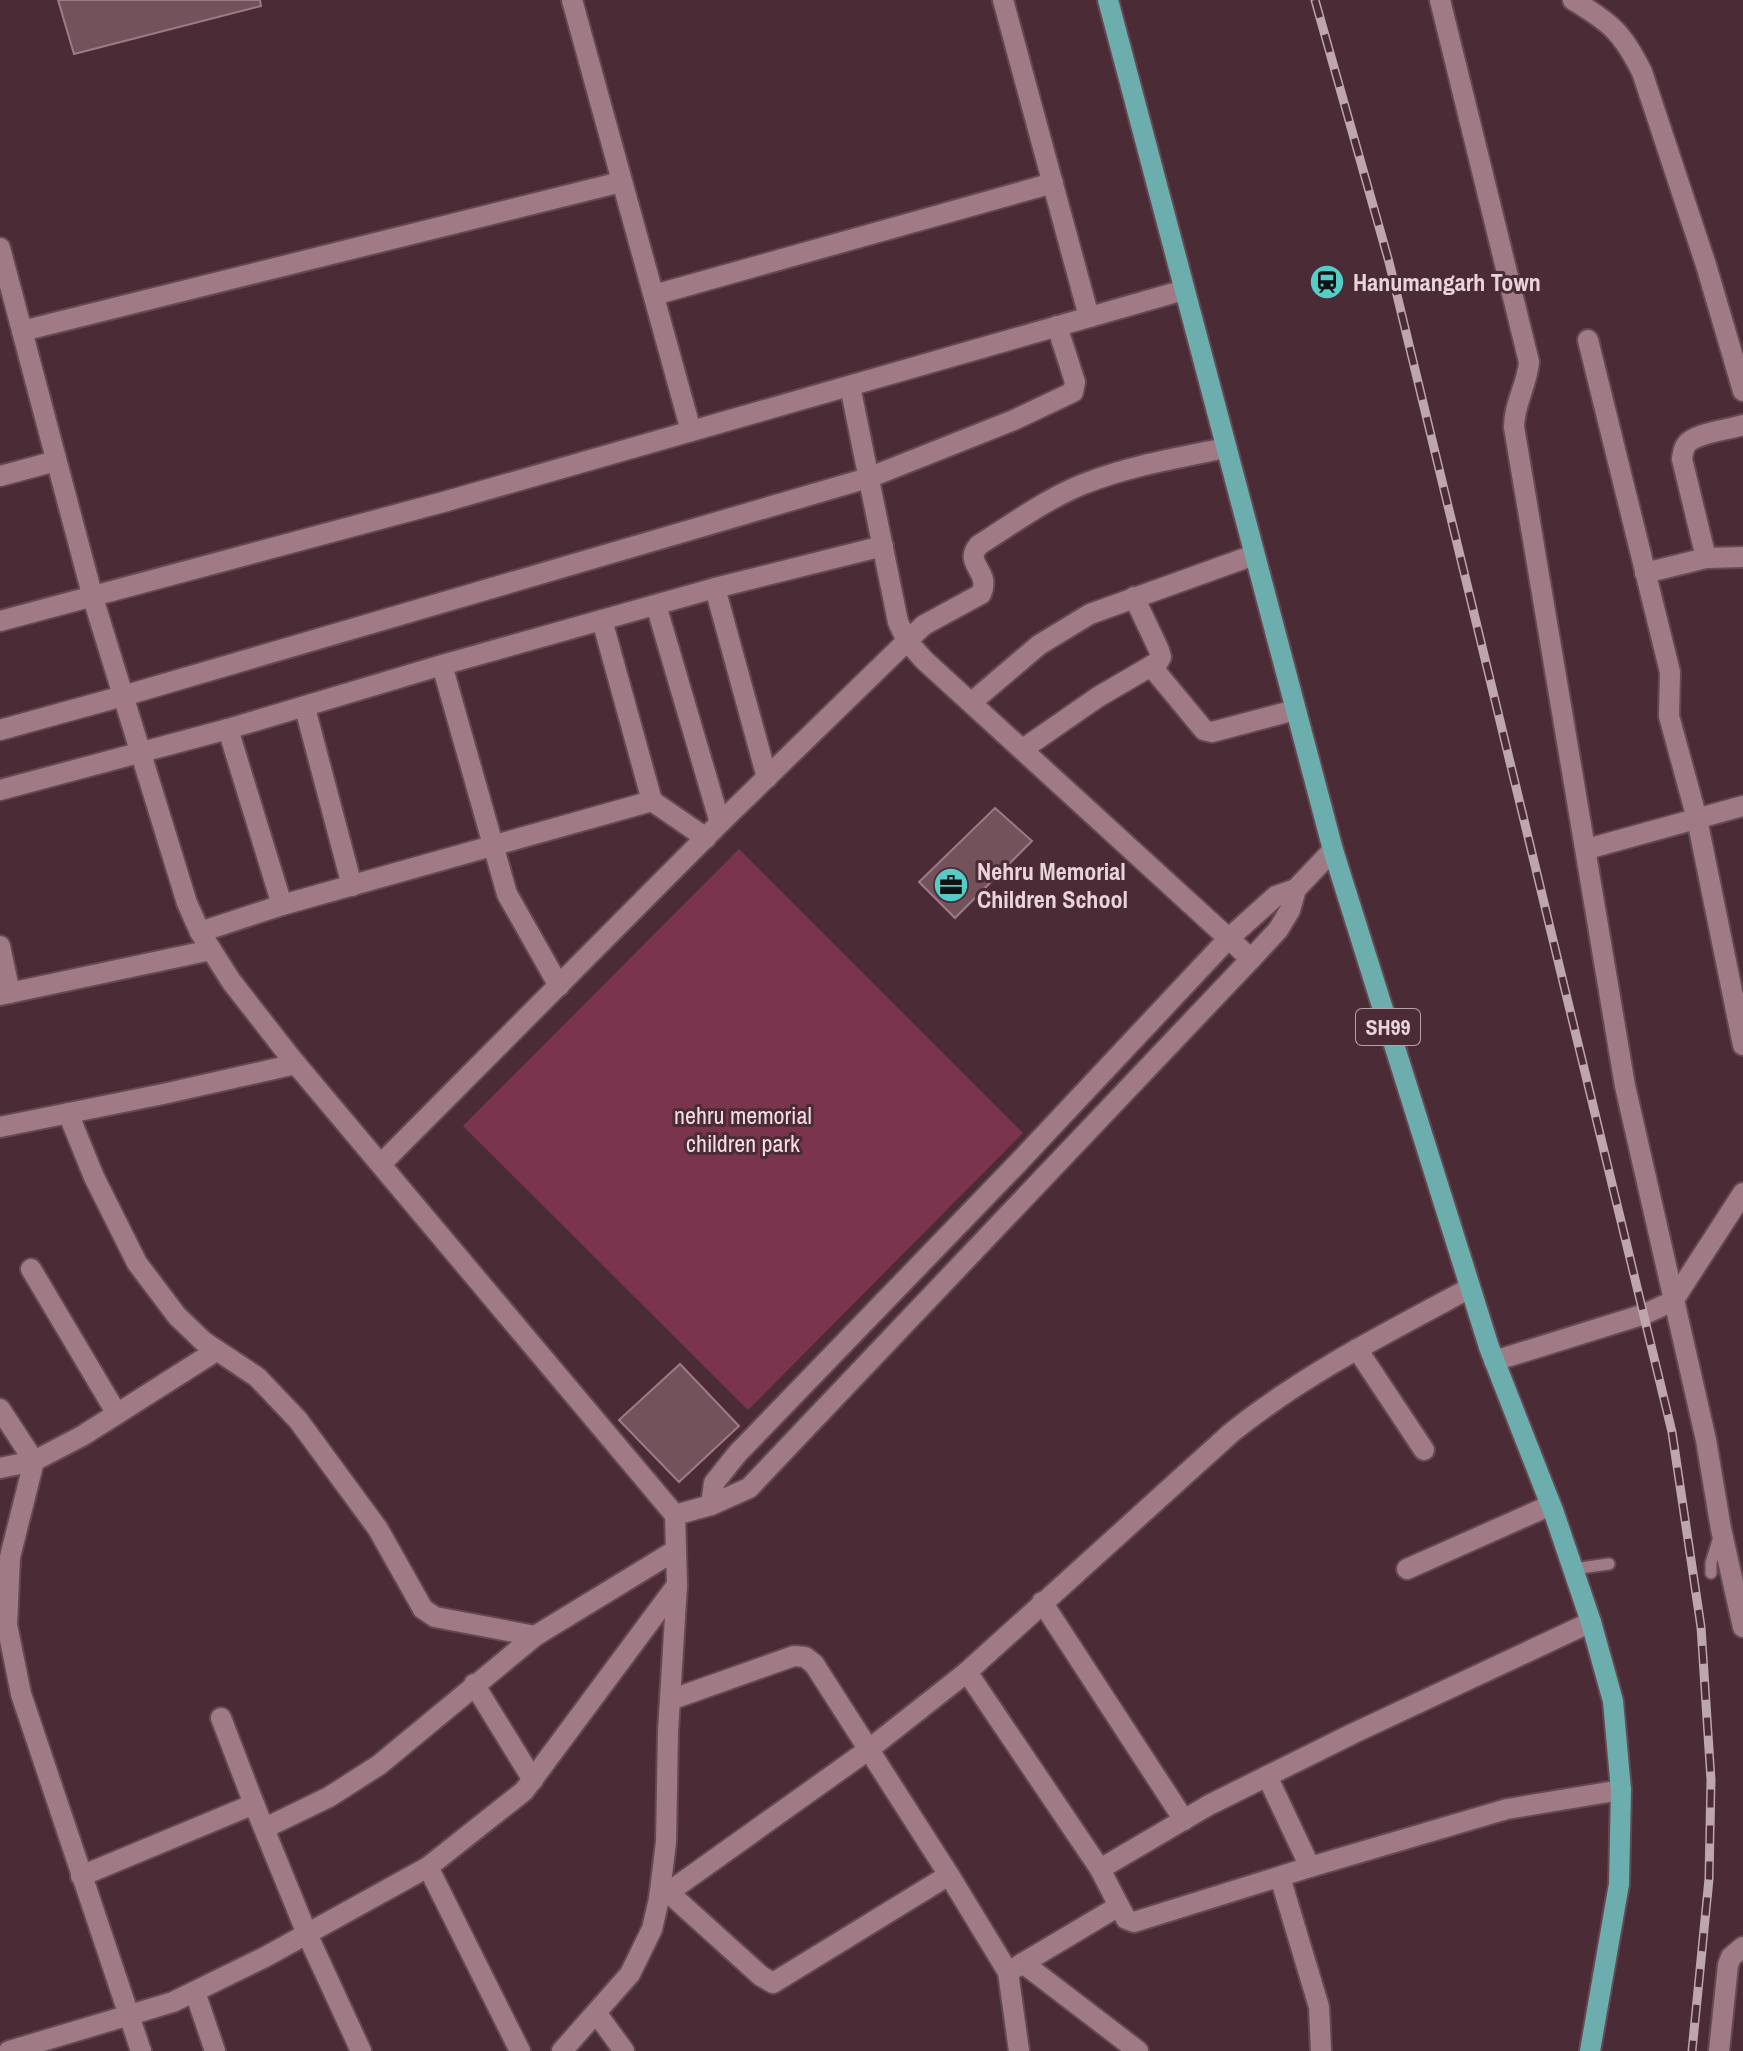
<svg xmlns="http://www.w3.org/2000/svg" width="1743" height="2051" font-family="'Archivo Narrow',sans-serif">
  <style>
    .green { fill: #7b344e }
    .building { fill: #74525c; stroke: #9f7a86; stroke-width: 2 }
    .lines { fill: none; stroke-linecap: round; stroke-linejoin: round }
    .service-casing { stroke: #644952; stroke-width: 15 }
    .minor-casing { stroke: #644952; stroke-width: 24 }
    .primary-casing { stroke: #644952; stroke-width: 24 }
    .service { stroke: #a07b86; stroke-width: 11 }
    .minor { stroke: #a07b86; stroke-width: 20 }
    .primary { stroke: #6cadae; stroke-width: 20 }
    .rail-casing { stroke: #bda6ac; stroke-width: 9 }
    .rail { stroke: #4b2c36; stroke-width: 6; stroke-dasharray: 18; stroke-linecap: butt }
    .labels { text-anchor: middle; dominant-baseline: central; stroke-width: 6; stroke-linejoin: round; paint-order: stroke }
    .shield { fill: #4b2c36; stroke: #b9a2a8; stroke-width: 2 }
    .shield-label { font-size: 22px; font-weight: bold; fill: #e8d4d9 }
    .poi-label { font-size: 24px; font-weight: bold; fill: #e8d4d9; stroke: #4b2c36; text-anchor: start }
    .park-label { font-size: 24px; fill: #f4dde3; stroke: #4b2c36 }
  </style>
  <rect width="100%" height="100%" fill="#4b2c36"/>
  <polygon class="green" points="739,849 1023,1133 748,1410 463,1126"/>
  <g class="building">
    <polygon points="58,0 260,0 261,6 74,54"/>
    <polygon points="995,808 1032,841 955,918 919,882"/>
    <polygon points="680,1364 739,1426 679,1482 619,1420"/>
  </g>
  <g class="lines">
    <g class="service-casing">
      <g id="service">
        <polyline points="1573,1569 1609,1564"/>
        <polyline points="1711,1573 1711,1563 1719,1537"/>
      </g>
    </g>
    <g class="minor-casing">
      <g id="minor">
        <polyline points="572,0 691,431"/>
        <polyline points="1003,0 1089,317"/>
        <path d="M1440,0L1529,362C1527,385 1514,404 1514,427L1625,1086L1706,1440L1721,1529L1743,1627"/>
        <path d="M1573,0C1611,23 1622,32 1642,72L1706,265L1743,391"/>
        <polyline points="0,248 93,598 187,903 200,932 231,981 291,1058 675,1515 677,1585 668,1731 666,1842 659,1899 652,1929 630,1974 562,2051"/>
        <polyline points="654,295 1053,183"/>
        <polyline points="22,331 621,182"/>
        <polyline points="1588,340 1670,672 1669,716 1697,819 1743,1045"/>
        <path d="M1226,448C1177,458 1128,466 1081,485C1045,500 1012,524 979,545C962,564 992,571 981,594L924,625L907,641L924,660L1251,959"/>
        <polyline points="0,476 56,461"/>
        <path d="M1706,558L1682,459C1683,452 1684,445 1690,441C1703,432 1728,430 1743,425"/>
        <polyline points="1645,573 1706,558 1743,557"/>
        <polyline points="715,588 767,778"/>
        <polyline points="656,605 720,823"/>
        <polyline points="602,620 652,801"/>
        <polyline points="0,621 447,501 1184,290"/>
        <polyline points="442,665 507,894 559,986"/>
        <polyline points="1151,666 1204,730 1212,732 1295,710"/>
        <polyline points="972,702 1039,645 1090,614 1254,555"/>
        <polyline points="305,708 352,886"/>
        <polyline points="228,729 282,905"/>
        <polyline points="0,730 123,696 868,478 1014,420 1073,392 1075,382 1057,326"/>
        <polyline points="1023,749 1098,697 1158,662 1161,657 1159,650 1134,597"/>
        <polyline points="0,790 228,729 442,665 715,588 883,546"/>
        <polyline points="1587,849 1743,806"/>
        <polyline points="200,932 282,905 652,801 706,838"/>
        <polyline points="0,946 10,993"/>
        <polyline points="0,995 211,950"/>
        <polyline points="68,1113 94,1177 137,1263 177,1316 203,1341 257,1377 298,1420 378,1529 423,1609 435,1617 535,1636 676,1550"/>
        <polyline points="0,1127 163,1094 296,1064"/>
        <polyline points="381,1164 720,823 907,641 898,622 850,386"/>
        <polyline points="31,1269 117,1414"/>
        <polyline points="1357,1349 1424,1450"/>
        <polyline points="1494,1361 1645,1314 1673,1301 1743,1193"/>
        <polyline points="0,1409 34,1461 10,1557 7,1625 21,1694 141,2051"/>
        <polyline points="0,1468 34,1461 82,1436 216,1351"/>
        <polyline points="711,1505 714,1483 737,1454 1017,1164 1228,939 1276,896 1296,889"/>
        <polyline points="675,1515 711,1505 749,1488 1251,959 1278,930 1290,910 1296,889 1333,850"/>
        <polyline points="1407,1569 1551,1505"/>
        <polyline points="1042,1602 1184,1820"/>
        <polyline points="967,1672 1100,1869 1119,1906 1008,1972"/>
        <polyline points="474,1684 533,1780"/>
        <polyline points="670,1700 794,1656 805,1657 814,1664 949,1875 1008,1972 1019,2051"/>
        <polyline points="221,1718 254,1804"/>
        <polyline points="1267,1776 1310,1867"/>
        <polyline points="265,1828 329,1797 379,1765 535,1636"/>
        <polyline points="428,1867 520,2051"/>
        <polyline points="1100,1869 1209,1805 1354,1733 1591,1622"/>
        <polyline points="81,1876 254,1804 307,1934 361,2051"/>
        <polyline points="1280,1877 1319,2007 1321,2051"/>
        <polyline points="668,1892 761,1976 773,1983 949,1875"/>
        <path d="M659,1899L868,1750L967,1672L1231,1433C1304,1374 1388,1332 1470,1288"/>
        <polyline points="1119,1906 1126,1919 1134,1922 1310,1867 1507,1809 1621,1790"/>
        <polyline points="1023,1963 1138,2051"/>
        <polyline points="195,1992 215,2051"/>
        <polyline points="597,2014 624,2051"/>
        <polyline points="9,2051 173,2002 265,1957 428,1867 524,1791 677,1585"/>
        <polyline points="1719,2051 1728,1965 1731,1957 1743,1947"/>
      </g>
    </g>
    <g class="primary-casing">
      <polyline id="primary" points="1108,0 1333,850 1489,1347 1554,1513 1591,1622 1613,1701 1621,1790 1619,1884 1590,2051"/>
    </g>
    <use href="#service" class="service"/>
    <use href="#minor" class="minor"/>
    <use href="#primary" class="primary"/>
    <g class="rail-casing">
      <polyline id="rail" points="1315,0 1389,262 1672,1432 1701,1627 1711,1780 1709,1879 1692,2051"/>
    </g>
    <use href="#rail" class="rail"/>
  </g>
  <defs>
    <g id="station-disc" transform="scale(1.8)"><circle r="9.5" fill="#54cdc8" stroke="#4b2c36"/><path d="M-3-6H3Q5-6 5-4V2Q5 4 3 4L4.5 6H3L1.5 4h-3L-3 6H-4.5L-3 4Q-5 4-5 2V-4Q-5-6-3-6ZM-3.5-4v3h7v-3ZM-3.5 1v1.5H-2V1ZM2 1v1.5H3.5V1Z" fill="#111"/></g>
    <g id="office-disc" transform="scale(1.8)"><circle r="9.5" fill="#54cdc8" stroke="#4b2c36"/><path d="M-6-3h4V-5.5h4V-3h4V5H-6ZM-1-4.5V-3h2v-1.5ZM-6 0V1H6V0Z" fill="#111"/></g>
  </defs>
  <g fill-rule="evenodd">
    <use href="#station-disc" x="1327" y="282"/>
    <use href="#office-disc" x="951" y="885"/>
  </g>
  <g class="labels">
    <rect class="shield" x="1356" y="1009" width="64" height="36" rx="6"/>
    <g class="shield-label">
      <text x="1388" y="1027">SH99</text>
    </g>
    <g class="poi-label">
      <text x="1353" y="282">Hanumangarh Town</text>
      <text x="977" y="871">Nehru Memorial<tspan x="977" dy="28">Children School</tspan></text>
    </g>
    <g class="park-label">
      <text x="743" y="1115">nehru memorial<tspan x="743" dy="28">children park</tspan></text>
    </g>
  </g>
</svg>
